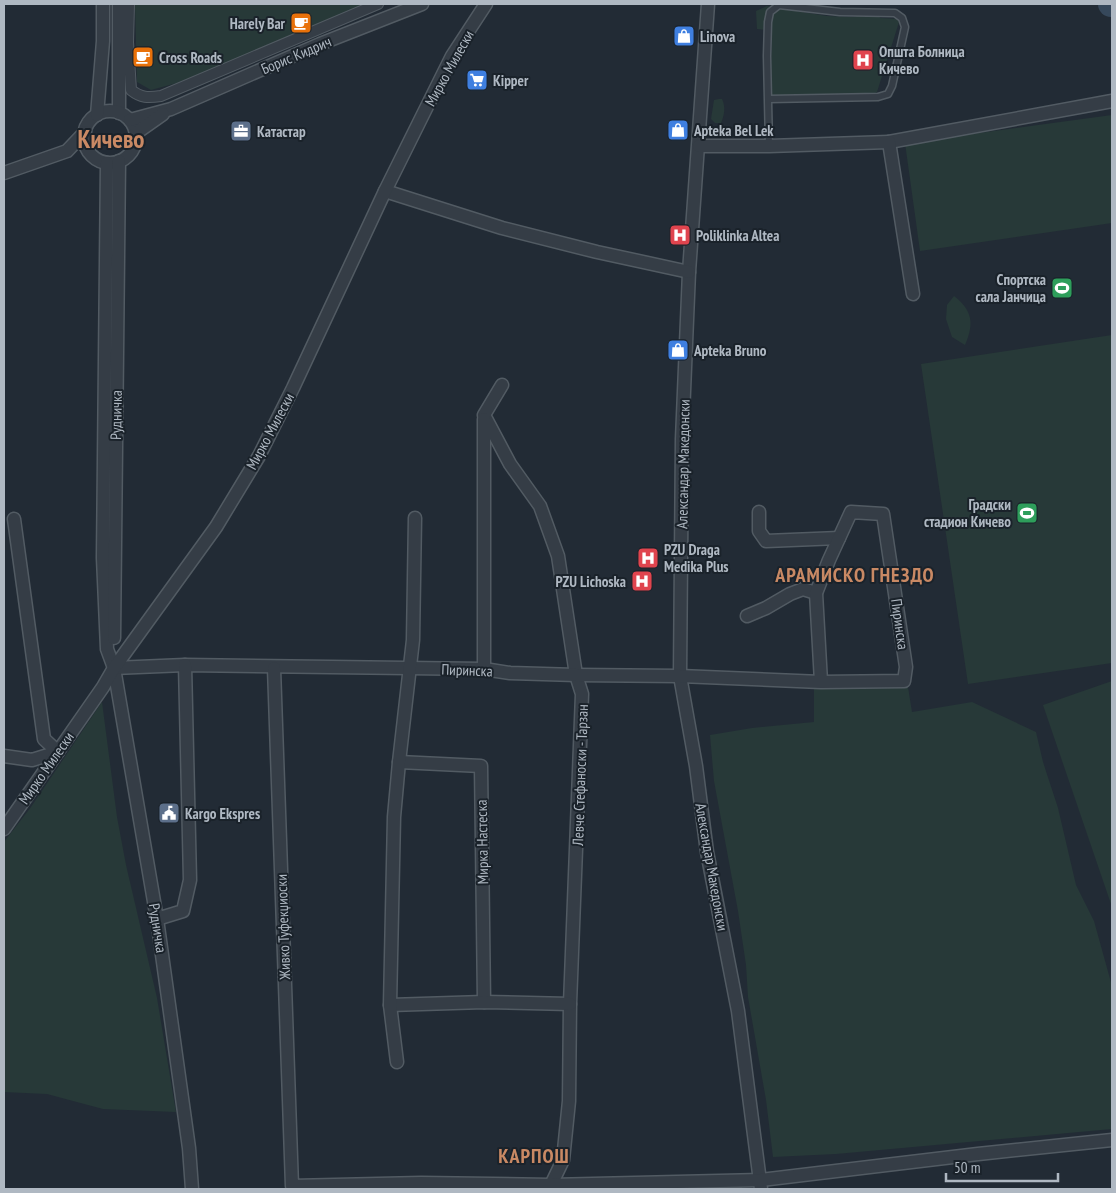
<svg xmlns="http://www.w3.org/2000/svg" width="1116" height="1193" font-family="'PT Sans Narrow',sans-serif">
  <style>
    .green { fill: #273938 }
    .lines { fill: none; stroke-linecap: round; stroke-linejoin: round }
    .river { stroke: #36485b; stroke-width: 26 }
    .service-casing { stroke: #525b63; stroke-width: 9 }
    .pedestrian-casing { stroke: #525b63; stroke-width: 12 }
    .minor-casing { stroke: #525b63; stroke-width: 15 }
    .service { stroke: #353d46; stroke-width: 6 }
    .pedestrian { stroke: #353d46; stroke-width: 10 }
    .minor { stroke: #353d46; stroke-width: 12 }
    .labels { text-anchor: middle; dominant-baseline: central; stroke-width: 4; stroke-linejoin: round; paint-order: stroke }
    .poi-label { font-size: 15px; font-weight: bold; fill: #afb8c2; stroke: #1a222a; text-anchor: start }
    .street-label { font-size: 15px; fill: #afb8c2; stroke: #1a222a }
    .district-label { font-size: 20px; font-weight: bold; letter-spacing: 1px; fill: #c98964; stroke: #1a222a }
    .town-label { font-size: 25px; font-weight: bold; fill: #c98964; stroke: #1a222a }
  </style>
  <rect width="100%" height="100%" fill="#222b35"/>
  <g class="green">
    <polygon points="135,4 370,4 177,83 151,90 137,82"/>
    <polygon points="767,6 827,16 855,17 859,12 879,16 880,18 900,19 877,92 872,95 832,94 770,98 772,34 767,30 757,29 756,11"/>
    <path d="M719,99H722C726,107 724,116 721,123H715L711,119L714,100Z"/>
    <polygon points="1112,115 1112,223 920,251 905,143"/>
    <path d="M954,296C973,311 974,324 965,345L952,337L946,319L947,305Z"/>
    <polygon points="1112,335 1112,663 968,684 921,364"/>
    <polygon points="1112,681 1112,907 1043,705"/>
    <polygon points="908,687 912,712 972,702 1036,732 1043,762 1058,808 1076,885 1094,921 1112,986 1112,1129 836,1154 773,1157 766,1100 748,997 746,965 738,911 714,781 710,735 752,728 814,722 814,688"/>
    <polygon points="102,702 117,817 126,865 157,998 176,1112 103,1109 47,1094 4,1092 4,842 31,807"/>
  </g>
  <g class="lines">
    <polyline class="river" points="1111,4 1112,4"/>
    <g class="service-casing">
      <polyline id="service" points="769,99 878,97 888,94 892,86 905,27 902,18 895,13 840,12 779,5 770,12 768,22 767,56 769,146"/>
    </g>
    <g class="pedestrian-casing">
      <path id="pedestrian" d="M129,4L128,42L131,90C141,98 148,98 161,96L378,4"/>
    </g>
    <g class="minor-casing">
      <g id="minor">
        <polyline points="119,4 119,113"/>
        <polyline points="708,4 689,272 682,439 680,676 696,766 707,852 738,1011 761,1189"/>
        <circle cx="110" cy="137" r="26"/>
        <polyline points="97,115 103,41 103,4"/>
        <polyline points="130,120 171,109 320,44 422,4"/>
        <polyline points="136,133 163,114"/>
        <polyline points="889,142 1112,101"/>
        <polyline points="699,146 769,146 889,142 913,294"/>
        <polyline points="107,163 103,558 107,649 114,668 157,919 189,1148 192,1189"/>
        <polyline points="4,173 67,151 85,132"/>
        <polyline points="385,191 502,228 597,252 689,272"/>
        <polyline points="502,385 484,415 510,464 540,506 558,556 576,675 582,694 570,1004 569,1101 563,1160 551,1185 551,1189"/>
        <polyline points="759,512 759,531 766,541 839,538"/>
        <polyline points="747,616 766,608 790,594 803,589 816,593"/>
        <polyline points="114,638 119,161"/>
        <polyline points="114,668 185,665 484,669 510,673 576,675 680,676 821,682 904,681 906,667 883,514 851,512 829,560 816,593 821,682"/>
        <polyline points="274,668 292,1186 421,1183 551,1185 761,1180 978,1154 1112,1140"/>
        <polyline points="484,669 484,419"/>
        <polyline points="4,756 32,760 58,752 44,739 14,519"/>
        <polyline points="399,762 481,766 484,1002"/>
        <polyline points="4,829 103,687 114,668 216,527 259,456 293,388 385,191 452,56 486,4"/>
        <polyline points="157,919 183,911 190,880 185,665"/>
        <polyline points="390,1005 484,1002 570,1004"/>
        <polyline points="397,1062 390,1005 394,817 399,762 413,640 415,518"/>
      </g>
    </g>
    <use href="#service" class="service"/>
    <use href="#pedestrian" class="pedestrian"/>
    <use href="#minor" class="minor"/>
  </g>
  <defs>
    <g id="cafe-square" transform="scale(1.125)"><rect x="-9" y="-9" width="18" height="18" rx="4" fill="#e8710a" stroke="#1a222a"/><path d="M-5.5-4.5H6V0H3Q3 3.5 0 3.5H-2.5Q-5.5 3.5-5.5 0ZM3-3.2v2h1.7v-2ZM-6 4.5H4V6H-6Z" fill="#fff"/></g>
    <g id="shop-square" transform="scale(1.125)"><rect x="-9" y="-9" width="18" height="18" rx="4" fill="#3f7fe0" stroke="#1a222a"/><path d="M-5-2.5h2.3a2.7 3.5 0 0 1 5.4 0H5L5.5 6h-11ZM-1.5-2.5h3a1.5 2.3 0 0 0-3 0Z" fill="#fff"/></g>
    <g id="hospital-square" transform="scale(1.125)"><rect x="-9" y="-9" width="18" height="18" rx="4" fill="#e0444e" stroke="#1a222a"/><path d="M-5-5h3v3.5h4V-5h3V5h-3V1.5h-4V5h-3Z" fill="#fff"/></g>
    <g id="supermarket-square" transform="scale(1.125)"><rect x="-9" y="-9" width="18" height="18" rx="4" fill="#3f7fe0" stroke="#1a222a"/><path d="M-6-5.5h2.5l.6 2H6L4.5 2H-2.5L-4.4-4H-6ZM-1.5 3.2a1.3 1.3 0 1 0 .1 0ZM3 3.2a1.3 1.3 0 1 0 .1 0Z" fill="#fff"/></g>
    <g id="office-square" transform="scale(1.125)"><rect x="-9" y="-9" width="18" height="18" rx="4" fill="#5c6f8a" stroke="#1a222a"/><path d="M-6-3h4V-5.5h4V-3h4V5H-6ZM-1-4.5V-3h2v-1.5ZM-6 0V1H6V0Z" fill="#fff"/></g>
    <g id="stadium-square" transform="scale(1.125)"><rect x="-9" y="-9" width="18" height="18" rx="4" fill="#2e9e5b" stroke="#1a222a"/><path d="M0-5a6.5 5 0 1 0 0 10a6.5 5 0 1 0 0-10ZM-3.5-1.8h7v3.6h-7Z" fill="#fff"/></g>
    <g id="civic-square" transform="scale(1.125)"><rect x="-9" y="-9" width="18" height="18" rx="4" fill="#5c6f8a" stroke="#1a222a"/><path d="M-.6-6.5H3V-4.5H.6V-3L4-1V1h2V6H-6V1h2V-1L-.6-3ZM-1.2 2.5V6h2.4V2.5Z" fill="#fff"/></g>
  </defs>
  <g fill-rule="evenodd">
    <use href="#cafe-square" x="301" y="23"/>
    <use href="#shop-square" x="684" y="36"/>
    <use href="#cafe-square" x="143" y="57"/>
    <use href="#hospital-square" x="863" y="60"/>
    <use href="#supermarket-square" x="477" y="80"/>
    <use href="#shop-square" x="678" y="130"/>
    <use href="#office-square" x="241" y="131"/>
    <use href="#hospital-square" x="680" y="235"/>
    <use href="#stadium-square" x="1062" y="288"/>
    <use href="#shop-square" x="678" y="350"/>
    <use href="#stadium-square" x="1027" y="513"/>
    <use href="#hospital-square" x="648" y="558"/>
    <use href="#hospital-square" x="642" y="581"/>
    <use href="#civic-square" x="169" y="813"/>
  </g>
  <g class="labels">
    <g class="poi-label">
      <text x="285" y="23" text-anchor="end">Harely Bar</text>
      <text x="700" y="36">Linova</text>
      <text x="879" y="51">Општа Болница<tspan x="879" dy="17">Кичево</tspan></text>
      <text x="159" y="57">Cross Roads</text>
      <text x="493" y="80">Kipper</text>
      <text x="694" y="130">Apteka Bel Lek</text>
      <text x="257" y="131">Катастар</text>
      <text x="696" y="235">Poliklinka Altea</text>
      <text x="1046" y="279" text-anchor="end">Спортска<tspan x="1046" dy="17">сала Јанчица</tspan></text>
      <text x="694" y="350">Apteka Bruno</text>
      <text x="1011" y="504" text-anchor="end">Градски<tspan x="1011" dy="17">стадион Кичево</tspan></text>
      <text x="664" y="549">PZU Draga<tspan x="664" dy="17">Medika Plus</tspan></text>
      <text x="626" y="581" text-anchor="end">PZU Lichoska</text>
      <text x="185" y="813">Kargo Ekspres</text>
    </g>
    <g class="street-label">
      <text transform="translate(296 55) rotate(-23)">Борис Кидрич</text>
      <text transform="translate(449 68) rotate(-61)">Мирко Милески</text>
      <text transform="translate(116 415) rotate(-89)">Рудничка</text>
      <text transform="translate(270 431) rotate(-62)">Мирко Милески</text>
      <text transform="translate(683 464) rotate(-89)">Александар Македонски</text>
      <text transform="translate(900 624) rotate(82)">Пиринска</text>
      <text transform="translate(467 670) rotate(2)">Пиринска</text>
      <text transform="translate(46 768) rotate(-55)">Мирко Милески</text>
      <text transform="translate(580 775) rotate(-88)">Левче Стефаноски - Тарзан</text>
      <text transform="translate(482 842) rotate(-91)">Мирка Настеска</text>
      <text transform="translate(712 867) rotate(80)">Александар Македонски</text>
      <text transform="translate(283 927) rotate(-92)">Живко Туфекџиоски</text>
      <text transform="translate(158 928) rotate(81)">Рудничка</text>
    </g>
    <g class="district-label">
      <text x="855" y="575">АРАМИСКО ГНЕЗДО</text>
      <text x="534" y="1156">КАРПОШ</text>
    </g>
    <g class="town-label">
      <text x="111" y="139">Кичево</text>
    </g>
  </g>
  <rect width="1116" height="1193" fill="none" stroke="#afb8c2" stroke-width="10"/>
  <path d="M946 1173v8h112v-8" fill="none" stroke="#afb8c2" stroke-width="2.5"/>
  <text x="954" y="1173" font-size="15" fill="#afb8c2" stroke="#1a222a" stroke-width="4" paint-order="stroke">50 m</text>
</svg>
